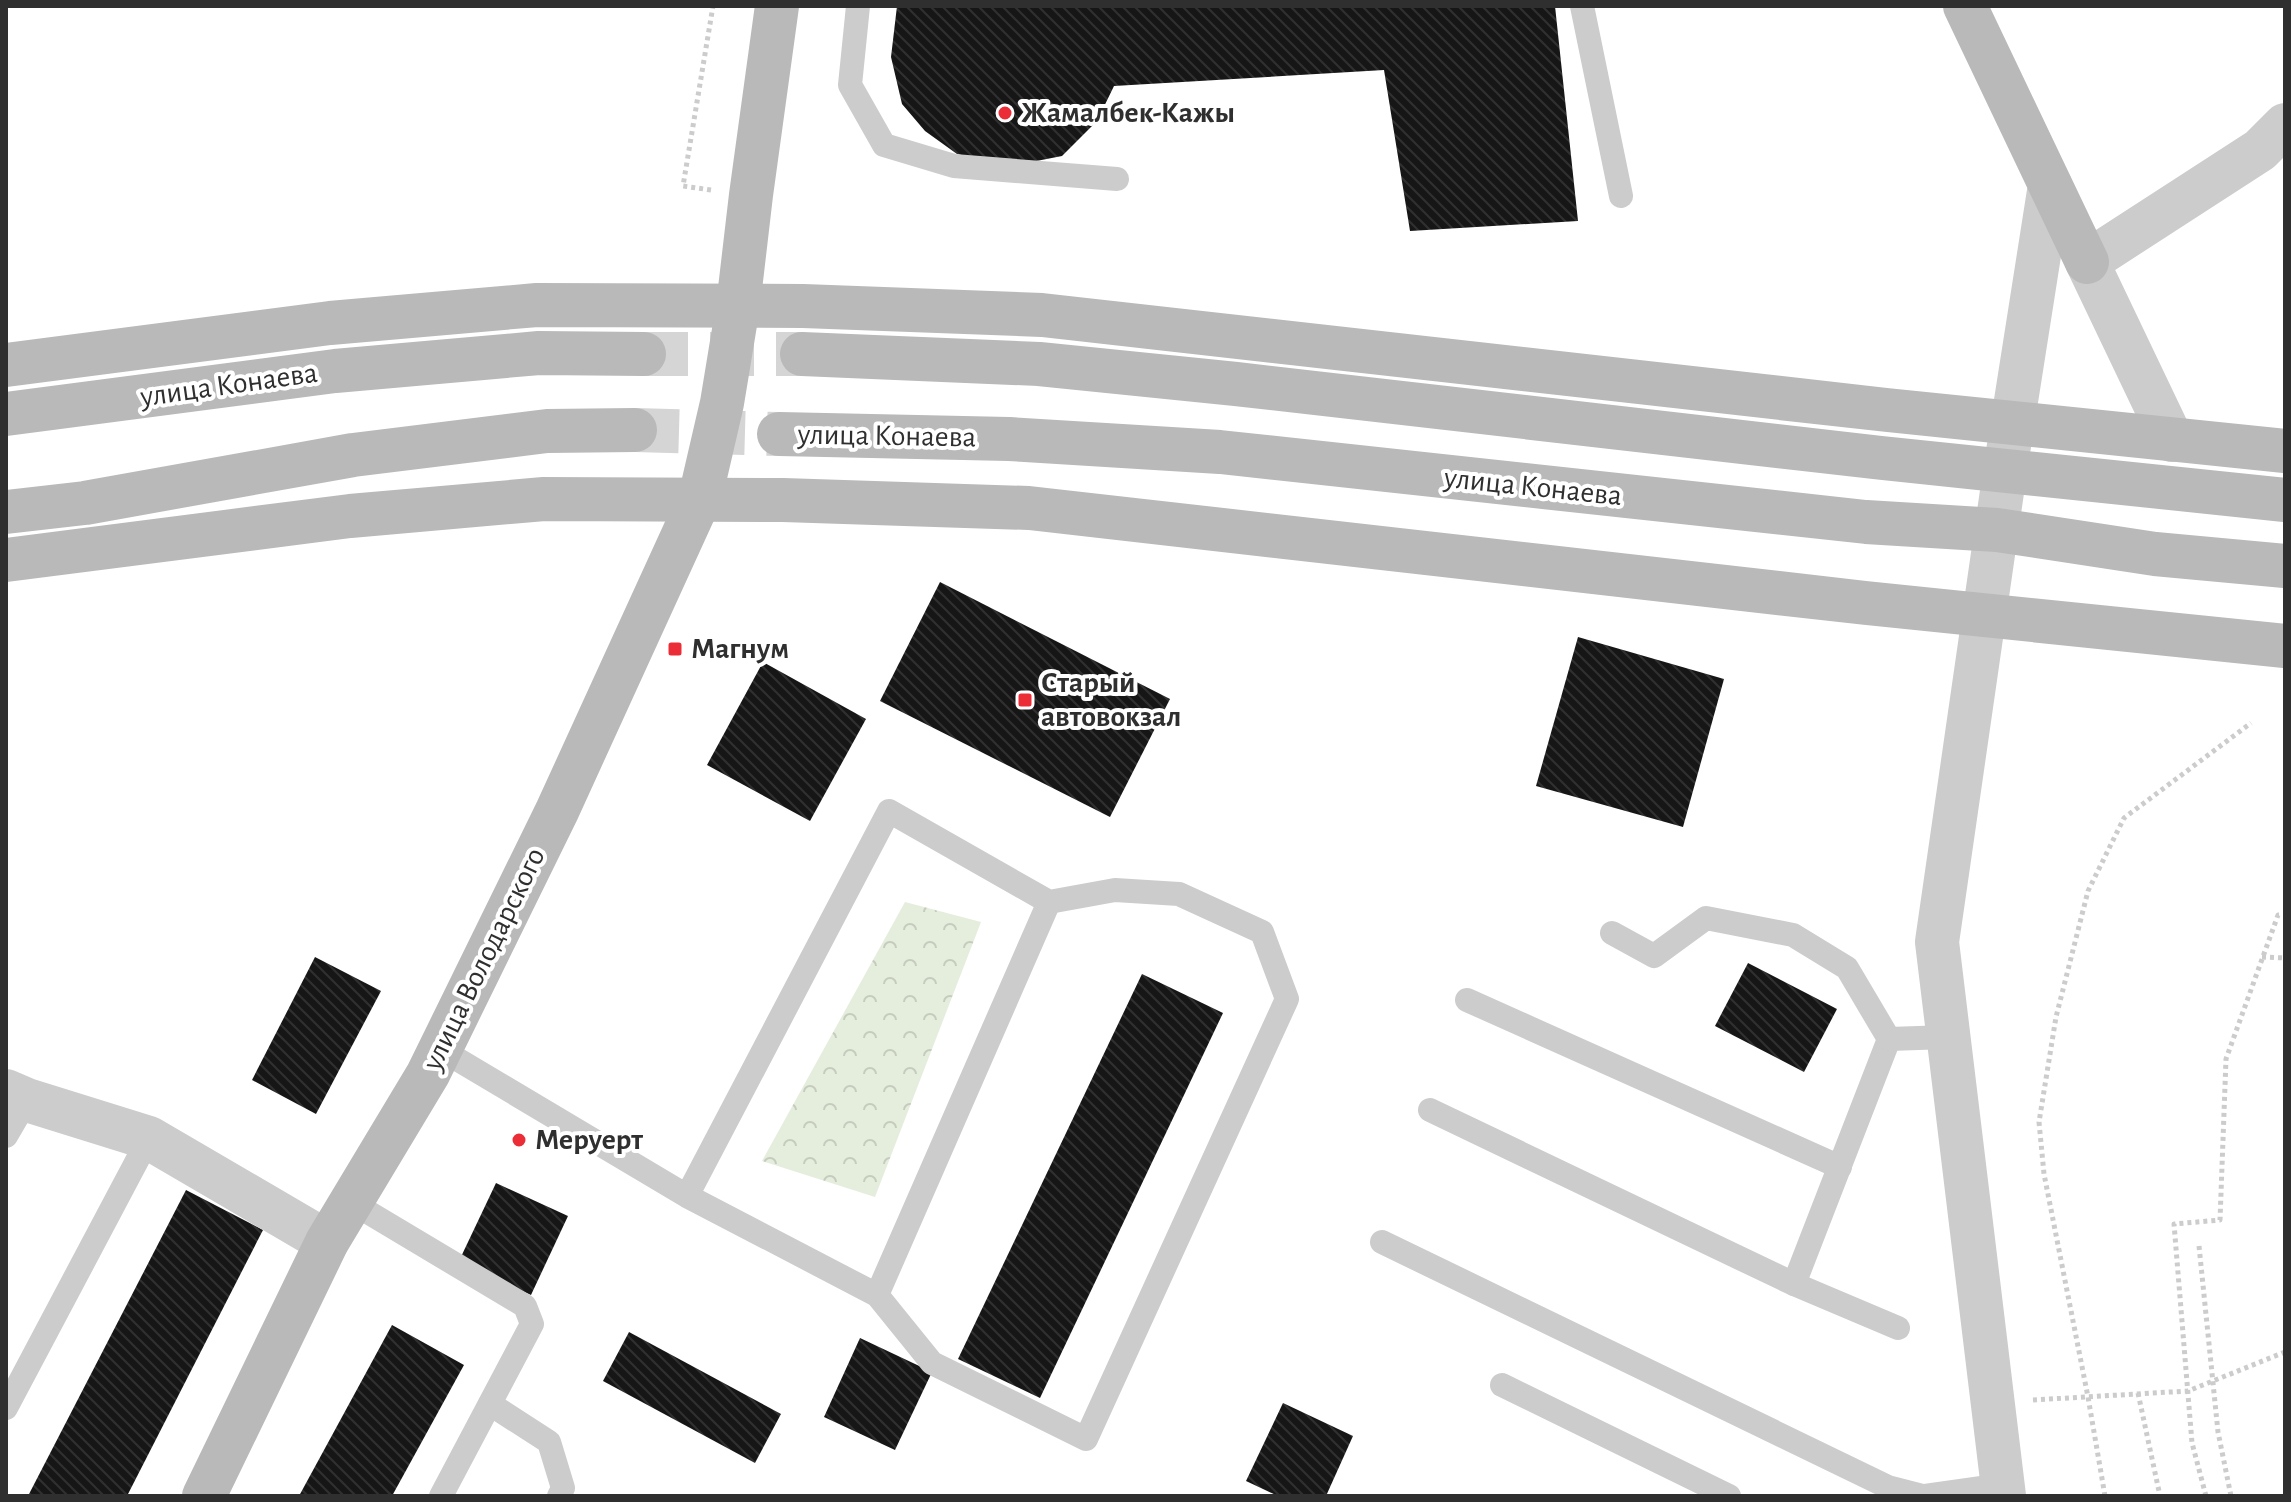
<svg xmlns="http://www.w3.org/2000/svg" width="2291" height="1502" font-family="'Alegreya Sans',sans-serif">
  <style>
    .forest { fill: url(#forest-crowns) }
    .building { fill: url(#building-back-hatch) }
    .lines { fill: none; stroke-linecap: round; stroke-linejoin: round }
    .secondary-tunnel { stroke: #d5d5d5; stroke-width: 44; stroke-dasharray: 44 22; stroke-linecap: butt }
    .path { stroke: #ccc; stroke-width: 5; stroke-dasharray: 4 4; stroke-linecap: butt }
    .lane { stroke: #ccc; stroke-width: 24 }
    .street { stroke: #ccc; stroke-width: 44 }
    .secondary { stroke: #b9b9b9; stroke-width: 44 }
    .poi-dot { fill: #eb2d37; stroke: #fff; stroke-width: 3 }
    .labels { text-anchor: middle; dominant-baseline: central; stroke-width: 8; stroke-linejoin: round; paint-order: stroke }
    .poi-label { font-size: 30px; font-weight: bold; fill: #2f2f2f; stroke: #fff; text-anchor: start }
    .street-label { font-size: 30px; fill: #2f2f2f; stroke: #fff }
  </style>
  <defs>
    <pattern id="forest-crowns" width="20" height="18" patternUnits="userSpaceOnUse" patternTransform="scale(2)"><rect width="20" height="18" fill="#e5eddd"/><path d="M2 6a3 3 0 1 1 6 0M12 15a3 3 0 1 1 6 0" fill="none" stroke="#c5ccbe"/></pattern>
    <pattern id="building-back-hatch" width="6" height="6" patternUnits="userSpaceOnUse" patternTransform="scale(2)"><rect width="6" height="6" fill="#161616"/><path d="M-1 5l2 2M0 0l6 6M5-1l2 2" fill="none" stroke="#303030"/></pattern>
  </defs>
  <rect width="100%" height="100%" fill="#fff"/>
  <polygon class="forest" points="905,902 981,922 875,1197 762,1161"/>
  <g class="building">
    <polygon points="897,6 1555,6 1578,221 1410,231 1384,70 1114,86 1097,121 1062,156 1011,166 957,154 925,131 902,104 891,57"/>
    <polygon points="940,582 1170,699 1110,817 880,701"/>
    <polygon points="1578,637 1724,679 1683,827 1536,786"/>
    <polygon points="763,662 866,719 810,821 707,765"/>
    <polygon points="315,957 381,991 316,1114 252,1080"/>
    <polygon points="1748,963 1837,1009 1804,1072 1715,1026"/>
    <polygon points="1142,974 1223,1013 1040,1398 958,1359"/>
    <polygon points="496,1183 568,1216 531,1295 459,1261"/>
    <polygon points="186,1190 263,1230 127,1496 28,1496"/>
    <polygon points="392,1325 464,1365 392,1496 299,1496"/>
    <polygon points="629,1332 781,1414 755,1463 603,1381"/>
    <polygon points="860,1338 932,1372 895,1450 824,1417"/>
    <polygon points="1283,1403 1353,1436 1326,1496 1278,1496 1246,1481"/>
  </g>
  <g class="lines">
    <g class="secondary-tunnel">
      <polyline points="644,354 802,354"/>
      <polyline points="635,430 779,434"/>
    </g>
    <g class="path">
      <polyline points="711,190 683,186 713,6"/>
      <polyline points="2262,957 2285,958"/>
      <polyline points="2199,1246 2218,1432 2231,1496"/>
      <polyline points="2138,1393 2160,1496"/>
      <polyline points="2033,1400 2188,1391 2285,1352"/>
      <polyline points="2105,1496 2088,1397 2044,1174 2039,1122 2056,1017 2088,891 2124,818 2251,723"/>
      <polyline points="2206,1496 2192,1443 2174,1224 2220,1220 2226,1059 2278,915 2285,915"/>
    </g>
    <g class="lane">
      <polyline points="858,6 850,85 884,145 954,166 1117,179"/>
      <polyline points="1582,6 1621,196"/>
      <polyline points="1612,933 1654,956 1706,918 1793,935 1847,968 1889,1039 1794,1284"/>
      <polyline points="1467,1000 1840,1167"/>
      <polyline points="1889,1039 1948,1037"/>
      <polyline points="440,1049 687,1196 889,811 1049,902 1115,890 1179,894 1262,932 1287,999 1086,1439 932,1363 877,1295 687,1196"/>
      <polyline points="1430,1110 1794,1284 1898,1328"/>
      <polyline points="6,1136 27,1100"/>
      <polyline points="351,1202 525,1306 532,1324 441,1496"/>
      <polyline points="1382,1242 1888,1487 1923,1496"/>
      <polyline points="877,1295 1049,902"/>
      <polyline points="1502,1385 1729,1496"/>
      <polyline points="490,1404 549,1442 563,1488 559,1496"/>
      <polyline points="6,1408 149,1138"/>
      <polyline points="1925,1496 2003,1485"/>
    </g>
    <g class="street">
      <polyline points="2172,440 2087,262 2260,150 2285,125"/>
      <polyline points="6,1091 27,1100 149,1138 327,1242"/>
      <polyline points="2004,1496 1937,942 2005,471 2050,185"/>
    </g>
    <g class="secondary">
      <polyline points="1965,6 2087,262"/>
      <polyline points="802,354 1039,364 1236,384 1882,458 2285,500"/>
      <polyline points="6,365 330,323 537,305 803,306 1042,315 1887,410 2285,451"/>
      <polyline points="6,414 335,371 539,353 644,354"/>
      <polyline points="779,434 1009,439 1220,452 1866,522 1997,530 2155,554 2285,566"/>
      <polyline points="6,512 85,503 353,455 547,431 635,430"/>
      <polyline points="6,560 350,516 544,499 783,500 1029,508 1866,603 2285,646"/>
      <polyline points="204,1496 327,1242 428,1074 557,811 700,498 722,403 738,306 751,195 777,6"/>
    </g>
  </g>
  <g class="poi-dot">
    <circle cx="1005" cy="113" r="8"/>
    <rect x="667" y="641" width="16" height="16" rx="4"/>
    <rect x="1017" y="692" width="16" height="16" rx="4"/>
    <circle cx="519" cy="1140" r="8"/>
  </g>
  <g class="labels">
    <g class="poi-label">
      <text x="1021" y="113">Жамалбек-Кажы</text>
      <text x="691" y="649">Магнум</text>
      <text x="1041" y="683">Старый<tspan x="1041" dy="34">автовокзал</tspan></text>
      <text x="535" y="1140">Меруерт</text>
    </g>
    <g class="street-label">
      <text transform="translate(229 385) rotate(-8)">улица Конаева</text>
      <text transform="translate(887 436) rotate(1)">улица Конаева</text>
      <text transform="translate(1533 487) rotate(6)">улица Конаева</text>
      <text transform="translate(484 959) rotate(-64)">улица Володарского</text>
    </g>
  </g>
  <rect width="2291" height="1502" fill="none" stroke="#2f2f2f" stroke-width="16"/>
</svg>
